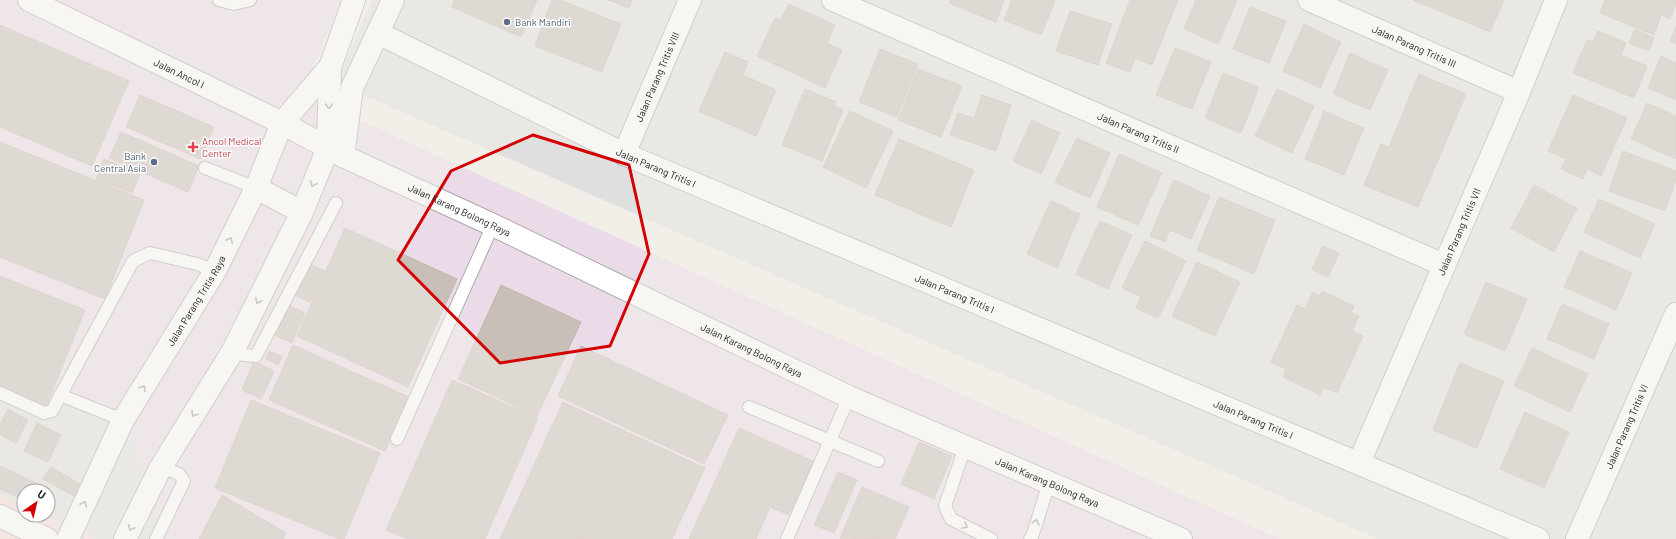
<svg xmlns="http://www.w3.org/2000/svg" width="1676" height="539" font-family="Barlow,sans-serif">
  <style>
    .residential { fill: #e0dfdf }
    .commercial { fill: #f2dad9 }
    .industrial { fill: #ebdbe8 }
    .building { fill: #c7bfb8; stroke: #c4b6ab }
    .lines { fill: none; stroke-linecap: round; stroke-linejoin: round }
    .service-casing { stroke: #a9a9a9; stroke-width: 14 }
    .minor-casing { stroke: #a9a9a9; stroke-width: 24 }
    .tertiary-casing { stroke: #a9a9a9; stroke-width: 24 }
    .service { stroke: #fff; stroke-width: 12 }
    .minor { stroke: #fff; stroke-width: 22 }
    .tertiary { stroke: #fff; stroke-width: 22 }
    .oneway { stroke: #9c9c9c }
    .marked { fill: none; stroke: #d40000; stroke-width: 3; stroke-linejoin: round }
    .service-dot { fill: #5c6f8a; stroke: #fff; stroke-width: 1.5 }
    .health-dot { fill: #e0444e; stroke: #fff; stroke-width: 1.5 }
    .labels { text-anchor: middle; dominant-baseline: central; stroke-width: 3; stroke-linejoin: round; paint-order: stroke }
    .service-label { font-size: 10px; fill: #4e5e75; stroke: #fff; text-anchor: start }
    .street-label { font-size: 10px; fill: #222; stroke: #fff }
    .health-label { font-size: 10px; fill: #be3a42; stroke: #fff; text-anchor: start }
  </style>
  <rect width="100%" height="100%" fill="#f2efe9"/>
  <g class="residential">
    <polygon points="372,0 1676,0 1676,539 1378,539 336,83"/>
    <polygon points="0,376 130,426 161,539 95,539 44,515 48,515 48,491 24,491 24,505 0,494"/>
  </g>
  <polygon class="commercial" points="0,494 24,505 24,515 44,515 95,539 0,539"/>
  <polygon class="industrial" points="0,0 342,0 302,94 1280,539 161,539 130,426 0,376"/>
  <g class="building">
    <polygon points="454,0 537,0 521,37 452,7"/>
    <polygon points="552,0 560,0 621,24 602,72 535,46"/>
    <polygon points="608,0 632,0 629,8"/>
    <polygon points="951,0 1004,0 996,22 949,3"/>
    <polygon points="1012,0 1055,1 1041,35 1004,20"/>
    <polygon points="1130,0 1178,0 1152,65 1135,58 1130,72 1106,63"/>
    <polygon points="1196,0 1237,0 1218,44 1184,29"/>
    <polygon points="1413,0 1504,0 1490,32"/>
    <polygon points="1605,0 1676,0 1676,3 1670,19 1661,15 1654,35 1600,13"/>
    <polygon points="789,4 835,25 827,43 842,50 825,88 757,56 775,18 780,21"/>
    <polygon points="1250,7 1286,21 1269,63 1233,49"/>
    <polygon points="1070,11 1112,24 1098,65 1056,51"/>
    <polygon points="1304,24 1341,42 1320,88 1283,71"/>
    <polygon points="0,25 129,81 92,166 0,127"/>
    <polygon points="1676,26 1676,44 1670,41"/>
    <polygon points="1635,29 1654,38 1649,51 1629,43"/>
    <polygon points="1598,31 1626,43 1621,55 1647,66 1634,98 1573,73 1587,40 1593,42"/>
    <polygon points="1175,48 1211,62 1192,109 1156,95"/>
    <polygon points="880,49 918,64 897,117 859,102"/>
    <polygon points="725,52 748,62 743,75 776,90 756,136 699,111"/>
    <polygon points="1350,53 1388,70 1370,110 1333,94"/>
    <polygon points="1661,56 1676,63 1676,100 1648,88"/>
    <polygon points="918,69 962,86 941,137 898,120"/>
    <polygon points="1223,73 1259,87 1241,133 1205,118"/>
    <polygon points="1419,74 1466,94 1418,207 1364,185 1381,144 1389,147"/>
    <polygon points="805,89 836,102 834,106 843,110 822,161 782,145"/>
    <polygon points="1277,89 1314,106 1292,153 1255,136"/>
    <polygon points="140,95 214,127 200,159 126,127"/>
    <polygon points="982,95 1011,105 996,151 950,135 958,113 974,118"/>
    <polygon points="1573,95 1627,118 1601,176 1587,169 1583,179 1561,169 1566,159 1548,151"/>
    <polygon points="1647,103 1676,116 1676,159 1631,139"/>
    <polygon points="850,111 893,131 866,188 823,167"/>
    <polygon points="1324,111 1364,128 1344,175 1305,159"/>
    <polygon points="1032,120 1060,133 1041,174 1013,161"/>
    <polygon points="121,132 199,166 188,192 109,158"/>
    <polygon points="1077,138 1110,153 1090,198 1055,182"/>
    <polygon points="899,139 974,170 951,227 875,195"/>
    <polygon points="0,142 144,200 105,299 0,257"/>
    <polygon points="1623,151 1676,171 1676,180 1665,211 1609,191"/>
    <polygon points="1119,154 1162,173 1138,225 1097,207"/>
    <polygon points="104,159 140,174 132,193 96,179"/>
    <polygon points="1174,180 1210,196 1191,239 1170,230 1165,242 1150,236"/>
    <polygon points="1534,185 1577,208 1554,252 1511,228"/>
    <polygon points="1219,197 1275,220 1254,274 1197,250"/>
    <polygon points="1599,199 1655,224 1640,258 1584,232"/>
    <polygon points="1051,201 1080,214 1057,268 1027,254"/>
    <polygon points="1100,221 1132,235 1108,289 1076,274"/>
    <polygon points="345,228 457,279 408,387 297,336"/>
    <polygon points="1145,241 1186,261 1158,318 1136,308 1141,297 1122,288"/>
    <polygon points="1323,246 1339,253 1328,277 1312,269"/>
    <polygon points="1580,251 1632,273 1616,310 1564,287"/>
    <polygon points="1197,262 1240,282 1215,336 1172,316"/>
    <polygon points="308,263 325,271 310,302 293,294"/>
    <polygon points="0,276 85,310 46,407 0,388"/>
    <polygon points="1486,282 1527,299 1505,351 1464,334"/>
    <polygon points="501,285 581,322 537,416 458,379"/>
    <polygon points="1322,291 1354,306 1351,312 1359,316 1352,331 1363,336 1337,393 1323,387 1320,395 1283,377 1286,369 1271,362 1297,305 1305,309 1313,292 1320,296"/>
    <polygon points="286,304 305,313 292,343 272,334"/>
    <polygon points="1562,304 1609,324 1594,359 1547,339"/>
    <polygon points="293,345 409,397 385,451 269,400"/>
    <polygon points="581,346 728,415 704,464 558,396"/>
    <polygon points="1532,348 1588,374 1570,412 1514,386"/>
    <polygon points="269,351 282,357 278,365 266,359"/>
    <polygon points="254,361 274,371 261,399 242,390"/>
    <polygon points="1460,363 1504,381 1477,448 1433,430"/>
    <polygon points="452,380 538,418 485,539 407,539 386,530"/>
    <polygon points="251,400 380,453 344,539 340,539 215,488"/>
    <polygon points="563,402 631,434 583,539 500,539"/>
    <polygon points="8,409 22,417 10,440 0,434 0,425"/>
    <polygon points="1525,412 1569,432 1544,488 1500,469"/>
    <polygon points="22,417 28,420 16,443 10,440"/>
    <polygon points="37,423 61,435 48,462 24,451"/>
    <polygon points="739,428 813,461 809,471 789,515 770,507 756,539 689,539"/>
    <polygon points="631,434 705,468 672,539 583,539"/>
    <polygon points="919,442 952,456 934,499 901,484"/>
    <polygon points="0,466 42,486 40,491 24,491 24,500 0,489"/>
    <polygon points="51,467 80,484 74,496 43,479"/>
    <polygon points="838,472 857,480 834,533 814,525"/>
    <polygon points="862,487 909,507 895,539 840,538"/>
    <polygon points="222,495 286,533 283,539 199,539"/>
  </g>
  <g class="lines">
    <g class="service-casing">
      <g id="service">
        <polyline points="219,0 234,4 250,0"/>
        <polyline points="205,168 256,188"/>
        <polyline points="234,349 243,355 256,356 336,203"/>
        <polyline points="0,393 44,413 52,411 133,261 150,253 197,264 215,271"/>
        <polyline points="60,395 123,420"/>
        <polyline points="749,407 878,461"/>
        <polyline points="397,439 493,225"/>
        <polyline points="965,447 945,506 951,519 991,539"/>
        <polyline points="156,539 184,481 179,474 161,467"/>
        <polyline points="787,539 849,397"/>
        <polyline points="1030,539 1032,537 1049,483"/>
      </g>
    </g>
    <g class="minor-casing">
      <g id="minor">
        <path id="s1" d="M833,0L1444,265"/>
        <path id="s2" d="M1309,0L1519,92"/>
        <path id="s3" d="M378,33L624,154L1538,539"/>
        <path id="s4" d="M624,154L690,0"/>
        <polyline points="343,156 352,88 393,0"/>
        <path id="s5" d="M1359,463L1519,92L1556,0"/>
        <polyline points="0,516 47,539"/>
        <path id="s6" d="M1577,539L1676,314"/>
      </g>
    </g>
    <g class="tertiary-casing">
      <g id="tertiary">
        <path id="s7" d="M29,0L282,123L343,156L493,225L849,397L1181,539"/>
        <polyline points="256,188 302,212"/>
        <path id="s8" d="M68,539L123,420L215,271L256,188L282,123L330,67"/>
        <polyline points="125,539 161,467 234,349 302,212 328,148 330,67 354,0"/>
      </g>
    </g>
    <use href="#service" class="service"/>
    <use href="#minor" class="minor"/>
    <use href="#tertiary" class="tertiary"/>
  </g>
  <defs><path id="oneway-chevron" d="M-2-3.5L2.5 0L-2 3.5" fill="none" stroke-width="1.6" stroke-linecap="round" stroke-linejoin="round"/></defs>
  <g class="oneway">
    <use href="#oneway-chevron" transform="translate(329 106) rotate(91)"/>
    <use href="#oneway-chevron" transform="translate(313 184) rotate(112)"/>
    <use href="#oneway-chevron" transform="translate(230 240) rotate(-64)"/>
    <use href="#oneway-chevron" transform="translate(258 301) rotate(116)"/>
    <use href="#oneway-chevron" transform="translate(143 388) rotate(-58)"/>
    <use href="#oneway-chevron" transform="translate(194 414) rotate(122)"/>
    <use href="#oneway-chevron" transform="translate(84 504) rotate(-65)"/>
    <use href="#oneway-chevron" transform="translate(1036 522) rotate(-73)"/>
    <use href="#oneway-chevron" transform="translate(965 526) rotate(27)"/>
    <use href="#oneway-chevron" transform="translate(131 528) rotate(117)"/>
  </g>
  <path d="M0 0H1676V539H0ZM533,135L629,165L649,254L610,346L500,363L398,260L451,171Z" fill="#f2efe9" fill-opacity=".55" fill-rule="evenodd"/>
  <path class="marked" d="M533,135L629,165L649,254L610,346L500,363L398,260L451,171Z"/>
  <g class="service-dot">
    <circle cx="507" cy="22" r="4"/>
    <circle cx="154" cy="162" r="4"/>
  </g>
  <path class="health-dot" d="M191 141h4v4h4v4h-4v4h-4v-4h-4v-4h4z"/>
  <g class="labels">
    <g class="service-label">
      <text x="515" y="22">Bank Mandiri</text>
      <text x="146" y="156" text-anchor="end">Bank<tspan x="146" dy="12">Central Asia</tspan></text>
    </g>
    <g class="street-label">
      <text stroke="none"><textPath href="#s2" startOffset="115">Jalan Parang Tritis III</textPath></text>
      <text stroke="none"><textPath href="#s7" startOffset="167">Jalan Ancol I</textPath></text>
      <text stroke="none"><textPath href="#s4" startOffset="84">Jalan Parang Tritis VIII</textPath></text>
      <text stroke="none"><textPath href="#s1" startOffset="333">Jalan Parang Tritis II</textPath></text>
      <text stroke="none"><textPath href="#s3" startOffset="309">Jalan Parang Tritis I</textPath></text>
      <text stroke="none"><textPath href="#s7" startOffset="479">Jalan Karang Bolong Raya</textPath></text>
      <text stroke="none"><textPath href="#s5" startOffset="252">Jalan Parang Tritis VII</textPath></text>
      <text stroke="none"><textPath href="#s3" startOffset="633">Jalan Parang Tritis I</textPath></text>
      <text stroke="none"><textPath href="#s8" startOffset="271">Jalan Parang Tritis Raya</textPath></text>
      <text stroke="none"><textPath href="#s7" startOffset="803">Jalan Karang Bolong Raya</textPath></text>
      <text stroke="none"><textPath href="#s3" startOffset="957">Jalan Parang Tritis I</textPath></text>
      <text stroke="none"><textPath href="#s6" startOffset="123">Jalan Parang Tritis VI</textPath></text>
      <text stroke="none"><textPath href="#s7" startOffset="1127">Jalan Karang Bolong Raya</textPath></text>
    </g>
    <g class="health-label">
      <text x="202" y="141">Ancol Medical<tspan x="202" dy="12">Center</tspan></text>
    </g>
  </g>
  <g transform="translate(36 503) rotate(34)"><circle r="19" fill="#ffffff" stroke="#a7a7a7"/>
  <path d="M0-3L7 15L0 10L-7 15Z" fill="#d40000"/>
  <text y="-6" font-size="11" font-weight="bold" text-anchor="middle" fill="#222222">U</text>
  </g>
</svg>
